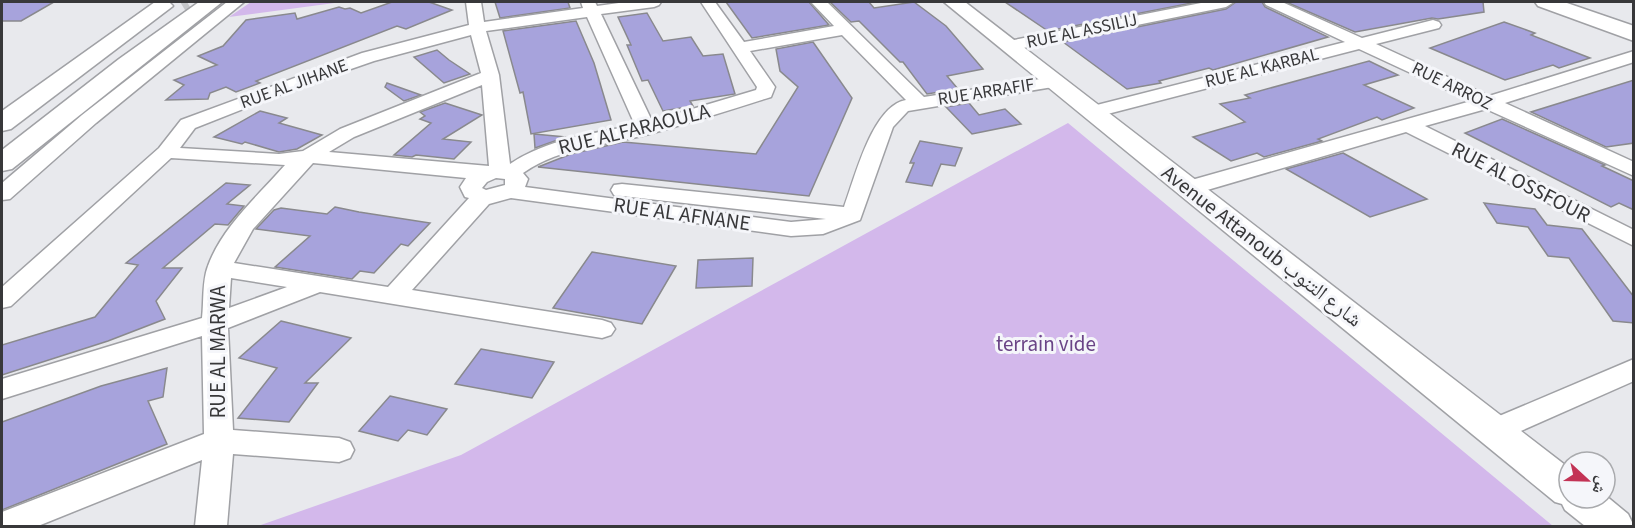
<svg xmlns="http://www.w3.org/2000/svg" width="1635" height="528" font-family="'Source Sans 3','Noto Naskh Arabic',sans-serif">
  <style>
    .green { fill: #d3b8eb }
    .building { fill: #a7a3dc; stroke: #89898d; stroke-width: 1.5 }
    .lines { fill: none; stroke-linecap: round; stroke-linejoin: round }
    .trunk-tunnel { stroke: #c5c6c9; stroke-width: 24; stroke-dasharray: 24 12; stroke-linecap: butt }
    .minor-casing { stroke: #a0a1a5; stroke-width: 3 }
    .tertiary-casing { stroke: #a0a1a5; stroke-width: 3 }
    .primary-casing { stroke: #a0a1a5; stroke-width: 3 }
    .trunk-casing { stroke: #a0a1a5; stroke-width: 3 }
    .minor { fill: #fff; fill-rule: evenodd }
    .tertiary { fill: #fff; fill-rule: evenodd }
    .primary { fill: #fff; fill-rule: evenodd }
    .trunk { fill: #fff; fill-rule: evenodd }
    .labels { text-anchor: middle; dominant-baseline: central; stroke-width: 6; stroke-linejoin: round; paint-order: stroke }
    .far-street-label { font-size: 18px; fill: #38383a; stroke: #f5f6fa }
    .street-label { font-size: 21px; fill: #38383a; stroke: #f5f6fa }
    .park-label { font-size: 21px; fill: #6a4486; stroke: #f5f6fa }
  </style>
  <rect width="100%" height="100%" fill="#e8e9ed"/>
  <g class="green">
    <polygon points="251,2 342,2 229,17"/>
    <polygon points="1068,123 1553,526 258,526 461,455"/>
  </g>
  <g class="building">
    <polygon points="2,2 54,2 21,21 2,21"/>
    <polygon points="392,2 429,2 452,10 406,29 397,26 256,81 260,83 236,92 226,87 210,93 208,99 166,100 184,85 174,80 217,65 198,56 223,46 246,20 295,13 297,19 339,7 345,9 350,8 361,13"/>
    <polygon points="495,2 568,2 570,8 500,18"/>
    <polygon points="726,2 809,2 829,25 752,38"/>
    <polygon points="830,2 869,2 874,8 914,2 946,26 983,69 947,76 958,89 927,94 903,62 900,62 859,21 851,22"/>
    <polygon points="1005,2 1197,2 1048,31"/>
    <polygon points="1236,2 1262,2 1265,7 1328,37 1213,70 1209,68 1159,81 1161,83 1127,89 1063,42 1226,9"/>
    <polygon points="1286,2 1483,2 1484,12 1438,19 1432,18 1355,32"/>
    <polygon points="647,13 663,41 691,37 703,56 723,54 735,94 690,101 693,106 663,111 648,80 642,81 627,45 631,45 618,17"/>
    <polygon points="576,21 594,63 611,120 531,134 523,92 520,93 503,31"/>
    <polygon points="1504,22 1535,33 1531,35 1590,58 1559,68 1553,65 1505,80 1430,48"/>
    <polygon points="813,42 852,98 809,196 538,167 571,154 623,142 756,154 798,87 780,71 776,49"/>
    <polygon points="437,50 449,60 470,74 444,83 414,57"/>
    <polygon points="1369,61 1398,75 1364,85 1414,108 1382,120 1377,117 1318,139 1322,141 1264,157 1257,153 1231,161 1193,137 1245,122 1220,104 1250,98 1245,95"/>
    <polygon points="1634,80 1634,143 1606,147 1531,112"/>
    <polygon points="387,83 421,95 404,101 385,87"/>
    <polygon points="445,103 482,115 443,139 471,142 454,159 416,155 412,157 394,155 431,123 420,119 425,116 420,112"/>
    <polygon points="969,103 979,115 1005,109 1021,124 972,134 946,107"/>
    <polygon points="260,111 287,118 279,123 322,135 297,149 279,152 245,142 242,144 214,137"/>
    <polygon points="1502,119 1605,165 1602,166 1634,181 1634,210 1619,203 1611,207 1465,133"/>
    <polygon points="534,134 566,137 535,148"/>
    <polygon points="920,141 962,148 955,166 941,164 932,186 906,182 914,163 910,163"/>
    <polygon points="1343,153 1427,199 1370,217 1286,169"/>
    <polygon points="226,183 250,185 227,204 244,206 228,225 215,224 163,268 182,268 156,301 165,319 108,341 2,375 2,345 95,317 138,265 126,263"/>
    <polygon points="1484,203 1535,209 1547,225 1582,229 1634,297 1634,323 1613,321 1569,258 1548,256 1528,227 1497,223"/>
    <polygon points="335,207 359,212 430,223 408,246 401,244 374,273 360,271 352,279 275,267 310,236 256,229 274,210 281,208 327,214"/>
    <polygon points="592,252 676,266 642,324 553,308"/>
    <polygon points="753,258 752,286 696,288 698,260"/>
    <polygon points="281,321 351,338 305,383 318,383 289,422 238,418 277,368 239,358"/>
    <polygon points="481,349 554,362 532,398 455,384"/>
    <polygon points="167,368 163,397 148,401 167,444 2,510 2,422 101,386"/>
    <polygon points="390,396 447,409 427,435 408,430 398,441 359,431"/>
  </g>
  <g class="lines">
    <polyline class="trunk-tunnel" points="182,5 187,2"/>
    <g class="minor-casing">
      <g id="minor">
        <polygon points="227,2 244,2 96,123 10,199 2,200 2,183 82,115"/>
        <path d="M466,2H481L484,22L583,8L581,2H595L597,6L626,2H661L659,5L654,7L601,14L652,121L756,90L757,87L701,2H715L744,42L834,26L811,2H827L924,97L1053,77L1059,78L1062,82L1059,86L1053,87L908,111L893,127L860,220L823,234L791,236L511,198L489,204L412,290L602,320L611,323L615,329L611,335L602,338L320,292L228,328L233,430L339,438L350,442L354,450L350,458L339,462L233,454L227,526H195L202,460L38,526H2V512L204,434L202,336L2,399V379L202,318C204,302 202,281 208,266C222,227 258,196 285,165L171,158L11,306L2,308V287L159,148L181,120L362,53L469,25ZM587,17L635,125C592,134 547,139 510,164L499,75L486,31ZM471,35L481,73L340,129L303,151L279,154L180,148L195,128L299,87L374,61ZM842,35L906,100C872,106 855,178 844,207L622,184L614,185L611,190L614,195L622,196L826,219L791,222L525,187L528,179L523,173C564,145 607,146 653,133C693,122 732,109 771,97L775,87L750,51ZM482,85L489,166L329,152L354,137ZM313,163L466,178L460,187L465,197L469,198L388,287L234,263L253,229ZM496,178L505,179V185L486,190L482,188L487,182ZM231,278L287,287L229,308Z"/>
        <polygon points="1206,2 1234,2 1226,7 1009,51 1001,46 1009,41"/>
        <polygon points="1264,2 1282,2 1362,38 1433,20 1439,22 1441,25 1439,28 1376,44 1489,96 1634,51 1634,62 1505,103 1634,162 1634,176 1486,109 1425,126 1634,230 1634,246 1406,132 1197,193 1189,194 1181,193 1178,188 1181,183 1471,101 1359,49 1092,118 1085,116 1083,112 1085,108 1345,42 1266,5"/>
        <polygon points="1634,359 1634,381 1505,438 1495,441 1485,438 1480,430 1485,422"/>
      </g>
    </g>
    <g class="tertiary-casing">
      <polygon id="tertiary" points="944,2 965,2 1569,468 1569,498 1605,498 1605,495 1628,514 1634,526 1585,526 1565,510 1562,504 1555,502"/>
    </g>
    <g class="primary-casing">
      <polygon id="primary" points="1535,2 1564,2 1634,26 1634,41 1538,6"/>
    </g>
    <g class="trunk-casing">
      <g id="trunk">
        <polygon points="155,2 169,2 173,6 11,129 2,131 2,111"/>
        <polygon points="199,2 222,2 12,169 2,171 2,150 119,59"/>
      </g>
    </g>
    <use href="#minor" class="minor"/>
    <use href="#tertiary" class="tertiary"/>
    <use href="#primary" class="primary"/>
    <use href="#trunk" class="trunk"/>
  </g>
  <g class="labels">
    <g class="far-street-label">
      <text transform="translate(1082 31) rotate(-12)">RUE AL ASSILIJ</text>
      <text transform="translate(1262 68) rotate(-14)">RUE AL KARBAL</text>
      <text transform="translate(294 84) rotate(-20)">RUE AL JIHANE</text>
      <text transform="translate(1452 86) rotate(26)">RUE ARROZ</text>
      <text transform="translate(986 92) rotate(-9)">RUE ARRAFIF</text>
    </g>
    <g class="street-label">
      <text transform="translate(634 129) rotate(-14)">RUE ALFARAOULA</text>
      <text transform="translate(1521 182) rotate(27)">RUE AL OSSFOUR</text>
      <text transform="translate(682 214) rotate(8)">RUE AL AFNANE</text>
      <text transform="translate(1262 246) rotate(38)">Avenue Attanoub شارع التنوب</text>
      <text transform="translate(218 352) rotate(-90)">RUE AL MARWA</text>
    </g>
    <g class="park-label">
      <text x="1046" y="344">terrain vide</text>
    </g>
  </g>
  <rect width="1635" height="528" fill="none" stroke="#38383a" stroke-width="6"/>
  <g transform="translate(1587 480) rotate(112)"><circle r="28" fill="#f5f6fa" stroke="#a9aaad" stroke-width="1.5"/>
  <path d="M0-4.5L10 22L0 15L-10 22Z" fill="#c33355"/>
  <text y="-9" font-size="16" font-weight="bold" text-anchor="middle" fill="#38383a">ش</text>
  </g>
</svg>
